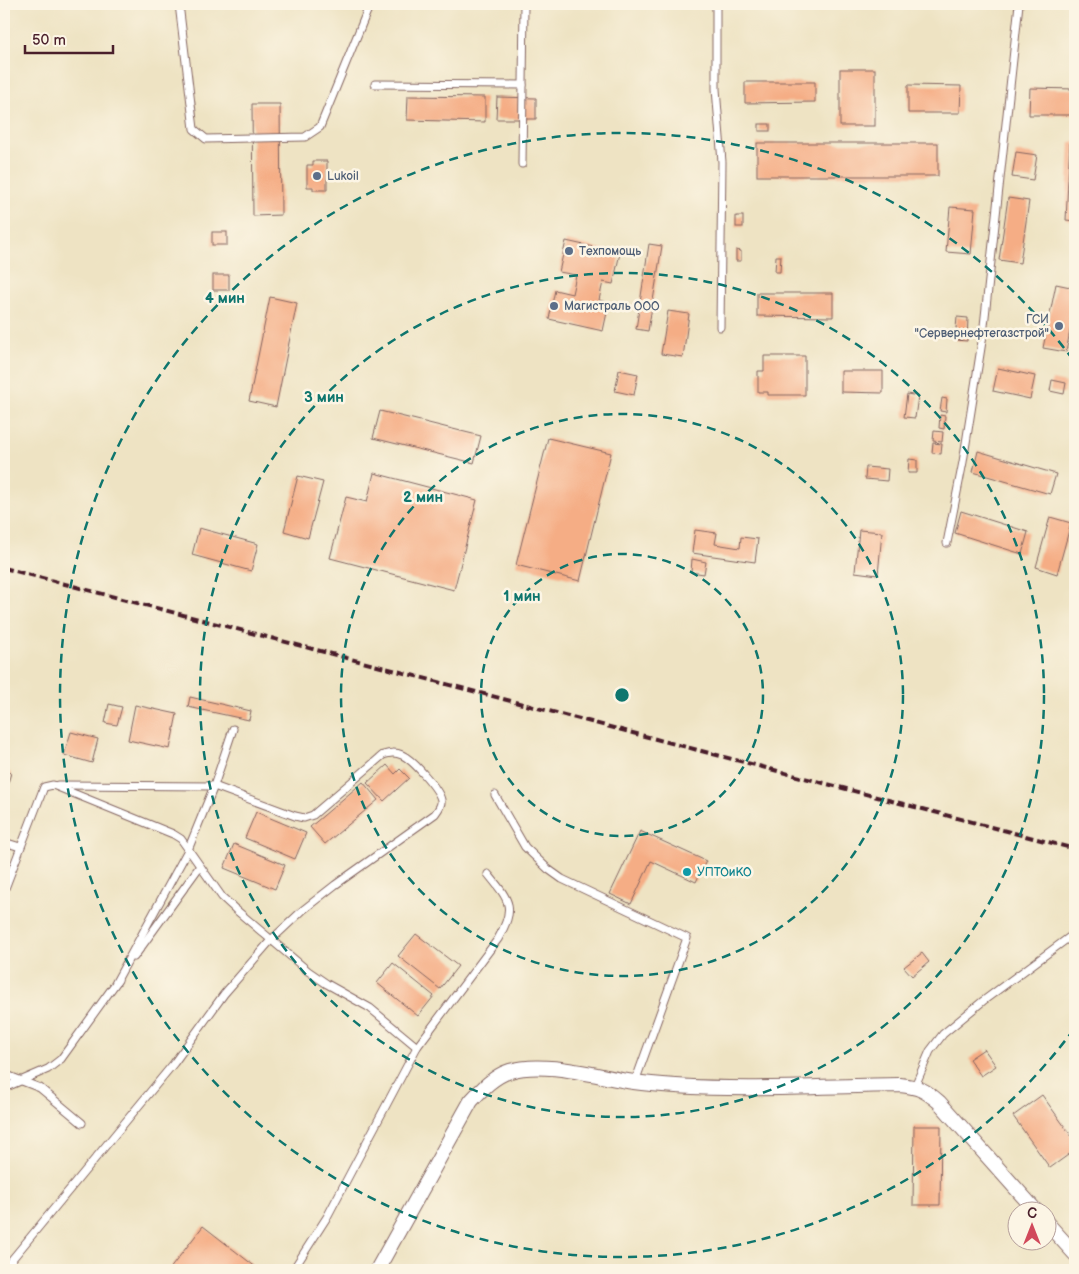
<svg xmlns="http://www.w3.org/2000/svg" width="1079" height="1274" font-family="'Balsamiq Sans',sans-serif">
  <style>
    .building { fill: #f5ad85 }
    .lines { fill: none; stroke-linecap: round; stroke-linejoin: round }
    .lane-casing { stroke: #836460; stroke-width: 9 }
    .street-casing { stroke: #836460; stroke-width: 16 }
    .lane { stroke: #fff; stroke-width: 7 }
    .street { stroke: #fff; stroke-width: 14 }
    .rail { stroke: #4a1f2b; stroke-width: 4; stroke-dasharray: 8 4; stroke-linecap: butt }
    .ring { fill: none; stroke: #0f766e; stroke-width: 2.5; stroke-dasharray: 9 6 }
    .service-dot { fill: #5c6f8a; stroke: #fcf5e5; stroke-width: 2 }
    .culture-dot { fill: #0f9aa8; stroke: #fcf5e5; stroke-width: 2 }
    .labels { text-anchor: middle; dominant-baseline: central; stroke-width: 5; stroke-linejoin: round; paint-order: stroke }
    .service-label { font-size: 12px; fill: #4e5e75; stroke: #fcf5e5; text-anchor: start }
    .culture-label { font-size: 12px; fill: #0d838f; stroke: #fcf5e5; text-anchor: start }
    .centre { fill: #0f766e; stroke: #fcf5e5; stroke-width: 2.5 }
    .ring-label { font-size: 15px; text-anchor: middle; font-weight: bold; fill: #0f766e; stroke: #fcf5e5; stroke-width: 5; stroke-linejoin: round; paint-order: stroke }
  </style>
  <rect width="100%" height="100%" fill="#fcf5e5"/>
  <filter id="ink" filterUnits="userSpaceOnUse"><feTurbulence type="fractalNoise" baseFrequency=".02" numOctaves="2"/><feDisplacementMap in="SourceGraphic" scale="10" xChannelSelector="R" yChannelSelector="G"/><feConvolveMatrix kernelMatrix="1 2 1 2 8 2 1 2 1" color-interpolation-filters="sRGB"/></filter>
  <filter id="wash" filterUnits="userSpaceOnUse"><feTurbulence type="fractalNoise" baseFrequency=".0096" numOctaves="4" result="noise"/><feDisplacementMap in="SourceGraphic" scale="20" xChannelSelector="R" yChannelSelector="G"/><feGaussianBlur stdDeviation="1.12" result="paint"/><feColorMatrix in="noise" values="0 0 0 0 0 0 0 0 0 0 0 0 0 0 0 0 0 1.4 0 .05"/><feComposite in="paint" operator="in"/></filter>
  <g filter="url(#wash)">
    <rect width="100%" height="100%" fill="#eee3c3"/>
    <g id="blocks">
      <g class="building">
        <rect x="840" y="69" width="35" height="57"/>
        <polygon points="745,82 815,82 815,102 745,103"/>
        <polygon points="908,85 961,86 960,113 908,113"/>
        <polygon points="1030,88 1075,89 1075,115 1029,115"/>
        <polygon points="408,96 485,97 485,122 407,120"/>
        <polygon points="497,97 536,98 536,119 496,119"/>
        <polygon points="252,104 280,104 281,215 253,216"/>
        <rect x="759" y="124" width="11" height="7"/>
        <polygon points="1070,142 1075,142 1075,221 1066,220"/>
        <rect x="757" y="143" width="181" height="33"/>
        <polygon points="1016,152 1037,155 1033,180 1012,177"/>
        <polygon points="313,161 327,161 327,190 313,190 313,187 307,187 307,165 313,165"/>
        <polygon points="1008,198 1029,201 1020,263 999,260"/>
        <polygon points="950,207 975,209 971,254 946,252"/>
        <rect x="736" y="216" width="7" height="11"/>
        <rect x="212" y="232" width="15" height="13"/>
        <polygon points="566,241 620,253 613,284 603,282 599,300 609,303 603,331 549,319 555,290 572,294 576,275 559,272"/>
        <polygon points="649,244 662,246 648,331 636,329"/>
        <polygon points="736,250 741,251 741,261 736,261"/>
        <polygon points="776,256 781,256 780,272 775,272"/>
        <rect x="213" y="275" width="16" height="15"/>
        <polygon points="1056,284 1075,288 1075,305 1066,352 1043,348"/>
        <polygon points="757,293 833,293 833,317 757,316"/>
        <polygon points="270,297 297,303 276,407 249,401"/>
        <polygon points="668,311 689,314 683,357 661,354"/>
        <polygon points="957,317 968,318 967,341 955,340"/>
        <polygon points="764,356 805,356 805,395 768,395 768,392 758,392 758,371 764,371"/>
        <polygon points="998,368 1035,376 1030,399 993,391"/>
        <polygon points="619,370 638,374 634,395 615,391"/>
        <polygon points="841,371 883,371 883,393 841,392"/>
        <polygon points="1052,380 1066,383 1064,394 1050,391"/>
        <polygon points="907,394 918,396 915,418 904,417"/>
        <polygon points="942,398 947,399 946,412 940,411"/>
        <polygon points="380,411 481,436 474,463 373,438"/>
        <polygon points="940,415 945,416 944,429 939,428"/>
        <polygon points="934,431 943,432 942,442 933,441"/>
        <polygon points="548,438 611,453 580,581 516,565"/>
        <polygon points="933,443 942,444 941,454 932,453"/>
        <polygon points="978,451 1056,474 1050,494 973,472"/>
        <polygon points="909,459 917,460 917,473 908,473"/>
        <polygon points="866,467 888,469 887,481 865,479"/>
        <polygon points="374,473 477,500 454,590 330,558 346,497 367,502"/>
        <polygon points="298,476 323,482 308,538 284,531"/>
        <polygon points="961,511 1028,532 1022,554 955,533"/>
        <polygon points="1050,517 1071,523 1057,574 1036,567"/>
        <polygon points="199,528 258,544 251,571 192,555"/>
        <polygon points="695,530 717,533 715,544 740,548 741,537 758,539 755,562 692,553"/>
        <polygon points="859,530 882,532 878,575 855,572"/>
        <polygon points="692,559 706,562 704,574 691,572"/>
        <polygon points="190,697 251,711 249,720 188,707"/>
        <polygon points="109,704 122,707 117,725 105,723"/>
        <polygon points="135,705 177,714 170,749 128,740"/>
        <polygon points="71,732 98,739 92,763 64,755"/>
        <polygon points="387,765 395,774 400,769 409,778 384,801 367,783"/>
        <polygon points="4,771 11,773 8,783 4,782"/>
        <polygon points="363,782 378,800 325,844 310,827"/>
        <polygon points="256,812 306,833 295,859 245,838"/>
        <polygon points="640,831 706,861 696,882 651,861 631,904 610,894"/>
        <polygon points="234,844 285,865 275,889 224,868"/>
        <polygon points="416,934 458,966 440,989 398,956"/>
        <polygon points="922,953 929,962 912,976 904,967"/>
        <polygon points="393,963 434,996 418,1016 377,983"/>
        <polygon points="984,1049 996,1066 981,1076 969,1059"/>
        <polygon points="1042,1095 1075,1141 1075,1150 1050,1168 1013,1116"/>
        <polygon points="914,1126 941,1126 940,1205 913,1205"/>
        <polygon points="203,1226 257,1268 255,1270 169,1270"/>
      </g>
    </g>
  </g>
  <g filter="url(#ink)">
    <use href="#blocks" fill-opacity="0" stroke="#836460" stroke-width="1"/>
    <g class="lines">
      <g class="lane-casing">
        <g id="lane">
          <polyline points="179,4 194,129 206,139 305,137 320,127 370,4"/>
          <polyline points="716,4 716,89 722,162 720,327"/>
          <polyline points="375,84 523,85"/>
          <polyline points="522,164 524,4"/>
          <polyline points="947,543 963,462 983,335 1019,4"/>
          <polyline points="58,785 214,786 233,729"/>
          <polyline points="495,795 525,847 548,869 562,879 687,938 635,1082"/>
          <polyline points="4,842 20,847"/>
          <polyline points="4,891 44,787 53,785 173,834 181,839 222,897 235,909 308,971 327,984 370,1008 417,1047"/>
          <polyline points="134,957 200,866"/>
          <polyline points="4,1074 40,1088 82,1123"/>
          <polyline points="915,1086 930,1051 943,1034 983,1001 1075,933"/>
          <polyline points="4,1088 48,1069 61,1059 118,980"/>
          <path d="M4,1269L174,1063L224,994L271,940L303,910L335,885L435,814C438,810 442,805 441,800C439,789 412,759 402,755C395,752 390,753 383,755L313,815L304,818L295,816L214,786L188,850L116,982"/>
          <path d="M293,1270L327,1217L417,1047L498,939C516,907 510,901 488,874"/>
        </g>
      </g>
      <g class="street-casing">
        <g id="street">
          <polyline points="1046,1222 1075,1254"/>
          <path d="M377,1270L471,1101C482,1089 494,1076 510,1071C544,1060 599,1077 634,1082C648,1084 662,1085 676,1086C750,1091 826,1086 900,1085C919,1087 925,1090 939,1102L1037,1212"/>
        </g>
      </g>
      <use href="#lane" class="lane"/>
      <use href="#street" class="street"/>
      <polyline class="rail" points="4,568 1075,849"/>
    </g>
  </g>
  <g class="ring">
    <circle cx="622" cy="695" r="141"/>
    <circle cx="622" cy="695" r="281"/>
    <circle cx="622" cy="695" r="422"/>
    <path d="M1074 1029A562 562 0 1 1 1074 361"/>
  </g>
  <g class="service-dot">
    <circle cx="317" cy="176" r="5"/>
    <circle cx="569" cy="251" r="5"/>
    <circle cx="554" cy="306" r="5"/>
    <circle cx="1059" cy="326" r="5"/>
  </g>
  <circle class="culture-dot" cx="687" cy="872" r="5"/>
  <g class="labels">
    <g class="service-label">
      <text x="327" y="176">Lukoil</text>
      <text x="579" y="251">Техпомощь</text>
      <text x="564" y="306">Магистраль ООО</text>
      <text x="1049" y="319" text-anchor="end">ГСИ<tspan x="1049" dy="14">"Сервернефтегазстрой"</tspan></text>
    </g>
    <g class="culture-label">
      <text x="697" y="872">УПТОиКО</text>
    </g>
  </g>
  <circle cx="622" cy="695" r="8" class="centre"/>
  <g class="ring-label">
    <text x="225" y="303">4 мин</text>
    <text x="324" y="402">3 мин</text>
    <text x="423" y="502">2 мин</text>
    <text x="522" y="601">1 мин</text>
  </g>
  <rect width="1079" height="1274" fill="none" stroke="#fcf5e5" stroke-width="20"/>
  <g transform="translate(1032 1226)"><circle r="24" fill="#fcf5e5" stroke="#b59f9b"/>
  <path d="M0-4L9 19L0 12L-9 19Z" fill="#d1495b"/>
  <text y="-8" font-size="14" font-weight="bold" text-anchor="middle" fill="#4a1f2b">С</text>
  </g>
  <path d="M25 45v8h88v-8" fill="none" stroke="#4a1f2b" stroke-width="2.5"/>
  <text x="32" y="45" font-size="15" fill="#4a1f2b" stroke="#fcf5e5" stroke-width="4" paint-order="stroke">50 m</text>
</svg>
